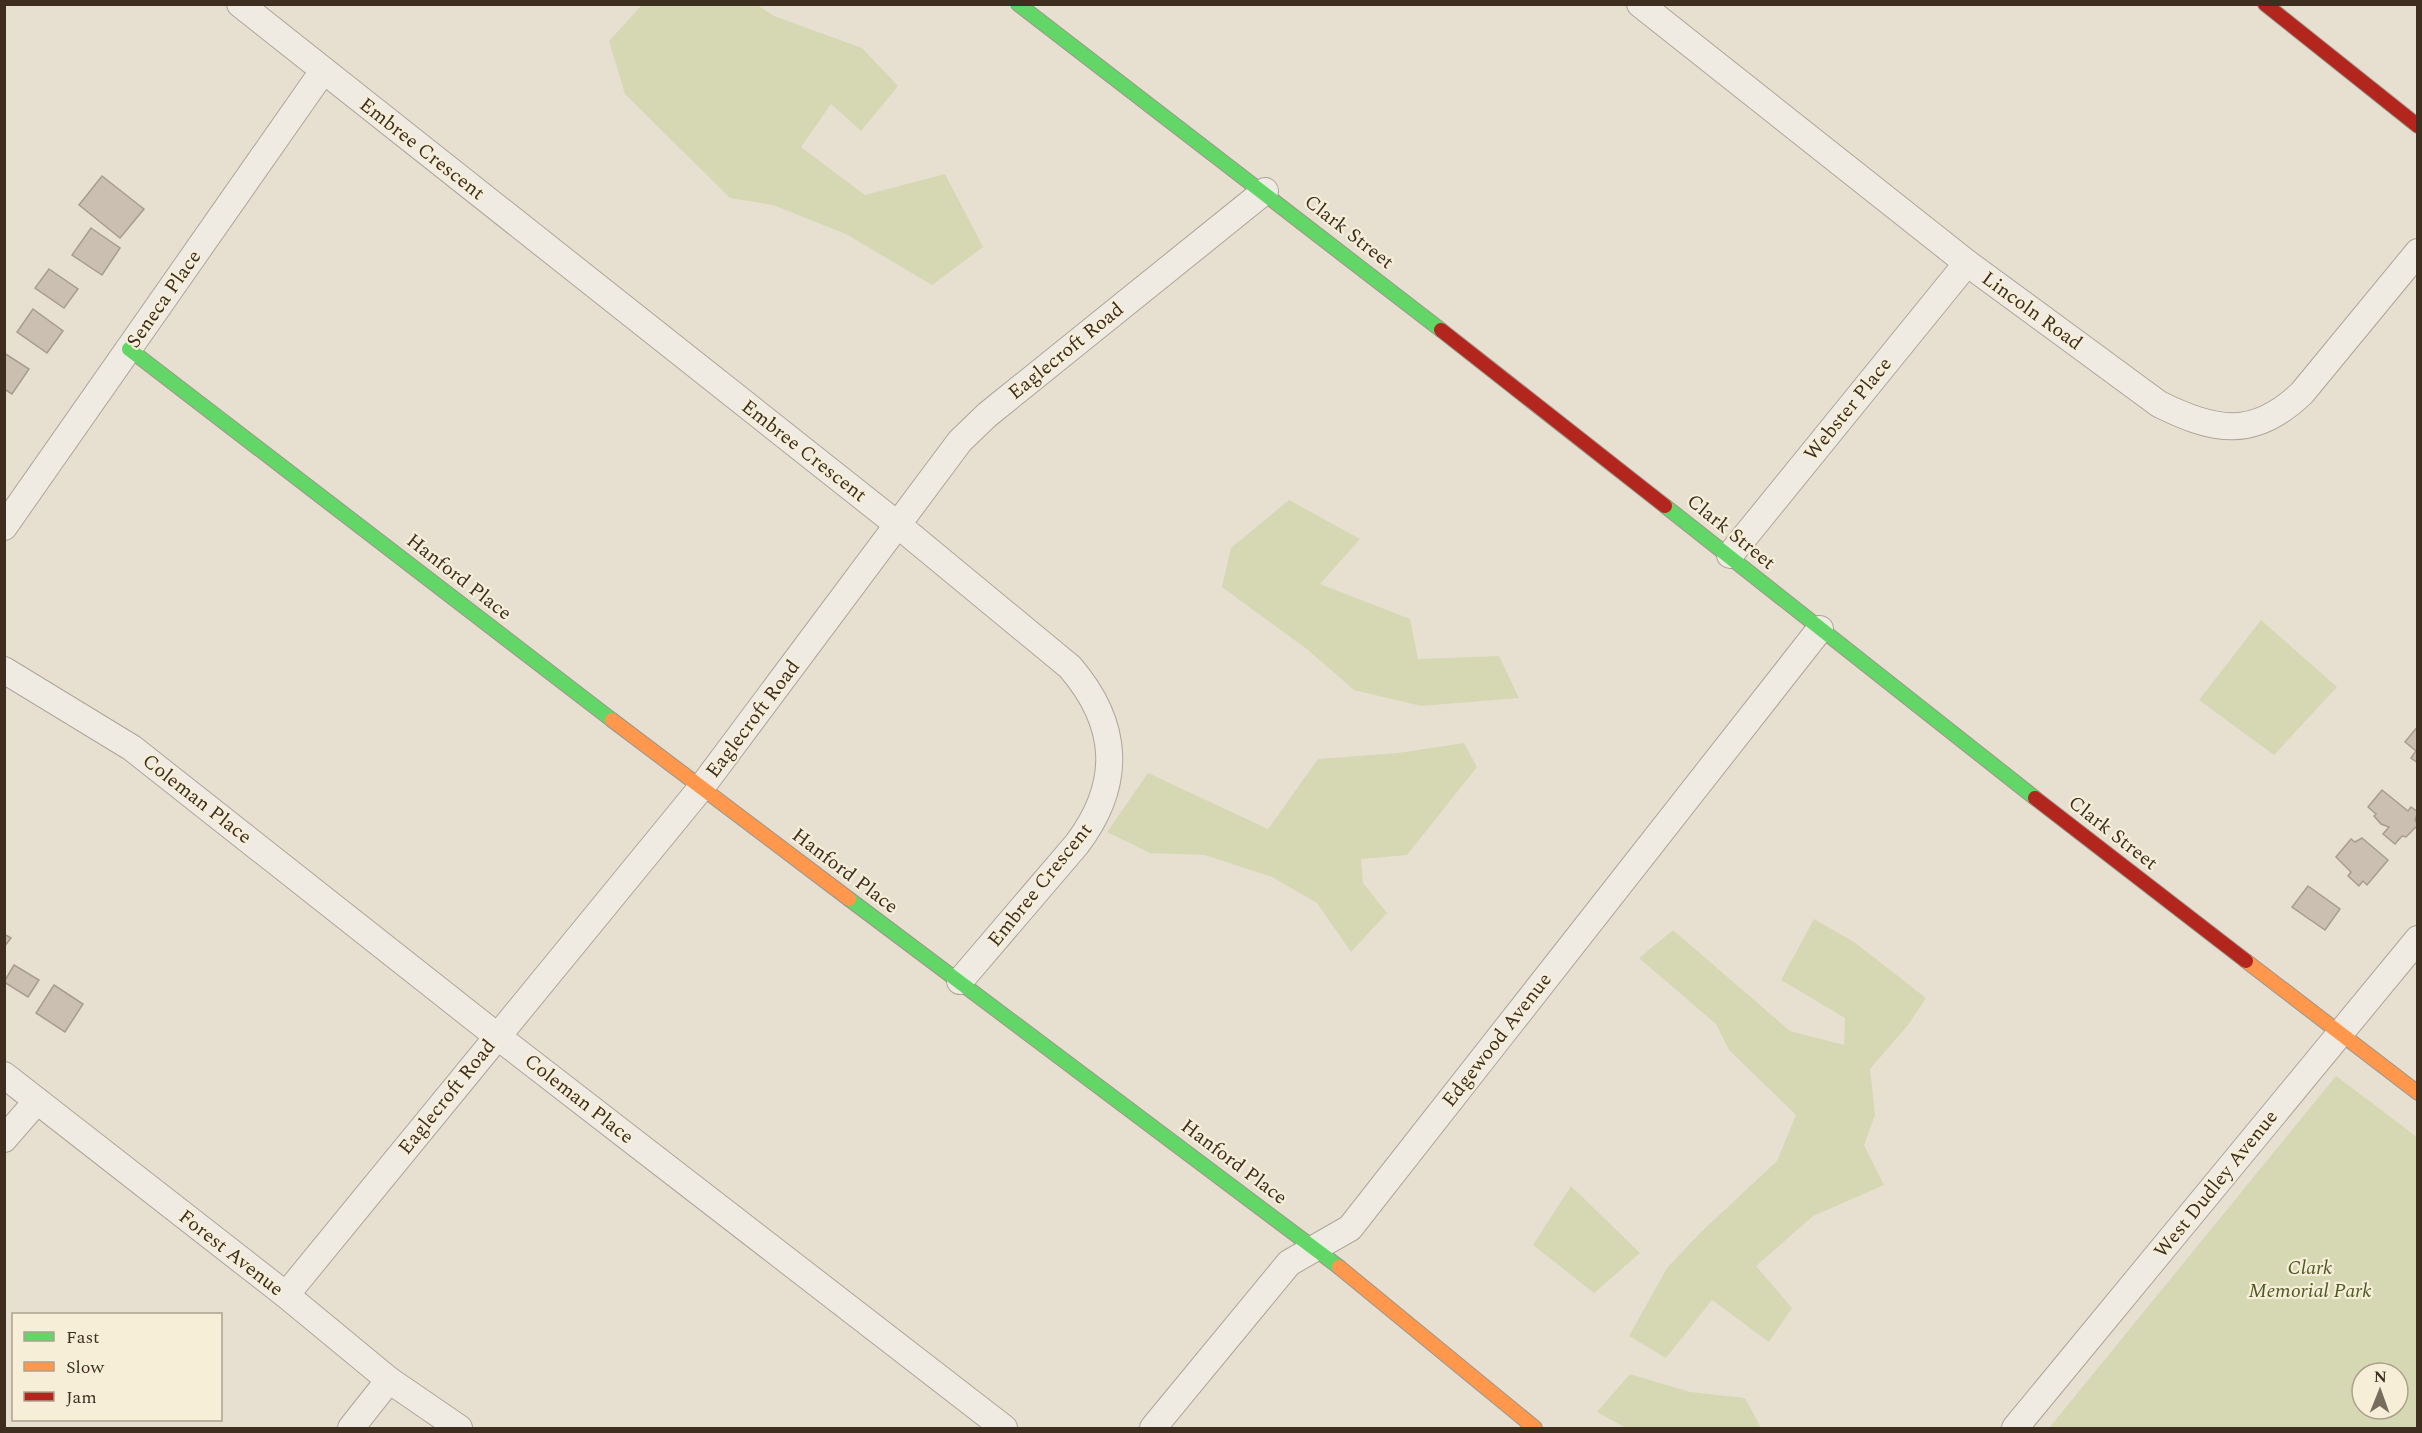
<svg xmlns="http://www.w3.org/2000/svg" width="2422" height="1433" font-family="Spectral,serif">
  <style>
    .green { fill: #d6d7b3; fill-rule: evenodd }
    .building { fill: #cbbfb2; stroke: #a89c90; stroke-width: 1.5 }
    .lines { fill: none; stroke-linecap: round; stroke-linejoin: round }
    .street-casing { stroke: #ada599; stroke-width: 28 }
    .fast-casing { stroke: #9c958a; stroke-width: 16 }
    .slow-casing { stroke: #9c958a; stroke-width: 16 }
    .jam-casing { stroke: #9c958a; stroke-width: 16 }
    .street { stroke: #efebe3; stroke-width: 26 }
    .fast { stroke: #63d668; stroke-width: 14 }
    .slow { stroke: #ff974d; stroke-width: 14 }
    .jam { stroke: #b3261e; stroke-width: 14 }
    .labels { text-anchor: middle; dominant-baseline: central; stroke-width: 4.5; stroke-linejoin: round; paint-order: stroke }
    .street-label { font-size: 20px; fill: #3d2e20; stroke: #f7eed8 }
    .park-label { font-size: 20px; font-style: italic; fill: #4d5a26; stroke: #f7eed8 }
  </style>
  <rect width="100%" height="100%" fill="#e7e0d1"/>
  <g class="green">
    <polygon points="757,5 774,16 862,48 898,86 861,131 831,104 801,147 865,195 945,174 983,247 932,285 846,234 773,205 730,198 625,94 609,41 642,5"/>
    <polygon points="1289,500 1360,539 1320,584 1410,619 1418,659 1499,656 1519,698 1421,706 1354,690 1308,650 1222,587 1231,548"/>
    <polygon points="2261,620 2337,687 2274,755 2199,700"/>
    <polygon points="1464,743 1477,767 1407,855 1361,859 1363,883 1387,913 1351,952 1317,903 1272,877 1205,855 1150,853 1107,832 1148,773 1268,829 1318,759 1398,753"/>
    <polygon points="1814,919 1854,942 1926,998 1908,1025 1870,1069 1875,1115 1864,1145 1884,1185 1813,1216 1756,1266 1792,1308 1769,1342 1712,1300 1666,1358 1629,1336 1667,1268 1701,1232 1777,1161 1796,1115 1729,1050 1716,1024 1639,958 1673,930 1790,1031 1844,1045 1845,1018 1781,980"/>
    <path d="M2336,1076L2417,1137V1428H2049ZM2362,1373H2398V1409H2362Z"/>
    <polygon points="1571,1186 1640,1253 1594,1293 1533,1245"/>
    <polygon points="1630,1374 1690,1392 1745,1398 1761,1428 1626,1428 1597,1412"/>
  </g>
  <g class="building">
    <polygon points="102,176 144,209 120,238 79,205"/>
    <polygon points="91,228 120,248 102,275 72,255"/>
    <polygon points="49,269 78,289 64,308 35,288"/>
    <polygon points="33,309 63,331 47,353 17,332"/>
    <polygon points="4,353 29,369 12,394 4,389"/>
    <polygon points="2418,726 2418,763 2411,758 2416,751 2405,742"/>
    <polygon points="2382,790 2408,811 2411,807 2418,812 2415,820 2418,825 2406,837 2402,836 2395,844 2383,834 2389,827 2381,824 2374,816 2376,814 2368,807"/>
    <polygon points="2362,838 2388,860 2367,885 2363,881 2359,886 2348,876 2351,872 2336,857 2351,839 2355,842"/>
    <polygon points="2308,886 2340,909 2325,930 2292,907"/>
    <polygon points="4,934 11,938 4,947"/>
    <polygon points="14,965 39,980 28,997 4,982"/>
    <polygon points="54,985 83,1004 65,1032 36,1013"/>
  </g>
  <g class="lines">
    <g class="street-casing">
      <g id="street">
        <path d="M240,4L898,525L1070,667C1119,724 1123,783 1077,844L960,981"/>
        <path d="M1640,4L1967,263L2159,404C2215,432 2254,439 2302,393L2418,252"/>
        <polyline points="4,527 323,71"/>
        <polyline points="1730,555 1967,263"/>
        <polyline points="4,670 132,748 497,1036 1004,1428"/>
        <polyline points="4,1075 286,1295 389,1380 459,1428"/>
        <polyline points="4,1139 37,1101"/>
        <polyline points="286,1295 701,788 960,441 987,415 1265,191"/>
        <polyline points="351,1428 389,1380"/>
        <polyline points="1153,1428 1289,1263 1350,1228 1820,629"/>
        <polyline points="2015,1428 2418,939"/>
      </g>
    </g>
    <g class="fast-casing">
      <g id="fast">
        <polyline points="1018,4 1441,330"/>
        <polyline points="129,349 612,720"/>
        <polyline points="1665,506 2035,798"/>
        <polyline points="849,899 1339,1267"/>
      </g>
    </g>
    <g class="slow-casing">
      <g id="slow">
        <polyline points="612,720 849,899"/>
        <polyline points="2246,961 2418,1093"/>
        <polyline points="1339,1267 1535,1428"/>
      </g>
    </g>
    <g class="jam-casing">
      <g id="jam">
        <polyline points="2265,4 2418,126"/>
        <polyline points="1441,330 1665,506"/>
        <polyline points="2035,798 2246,961"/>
      </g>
    </g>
    <use href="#street" class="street"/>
    <use href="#fast" class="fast"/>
    <use href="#slow" class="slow"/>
    <use href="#jam" class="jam"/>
  </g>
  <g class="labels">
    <g class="street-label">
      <text transform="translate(422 149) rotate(38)">Embree Crescent</text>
      <text transform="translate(1349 232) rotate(38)">Clark Street</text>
      <text transform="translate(164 299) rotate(-55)">Seneca Place</text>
      <text transform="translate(2032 311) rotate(36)">Lincoln Road</text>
      <text transform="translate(1066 351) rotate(-39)">Eaglecroft Road</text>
      <text transform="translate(1848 409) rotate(-51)">Webster Place</text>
      <text transform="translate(804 451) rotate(38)">Embree Crescent</text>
      <text transform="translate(1731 532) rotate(39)">Clark Street</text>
      <text transform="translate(459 577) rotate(38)">Hanford Place</text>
      <text transform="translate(753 719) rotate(-53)">Eaglecroft Road</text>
      <text transform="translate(197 799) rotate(38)">Coleman Place</text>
      <text transform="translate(2113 833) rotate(38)">Clark Street</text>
      <text transform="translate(845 871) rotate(37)">Hanford Place</text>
      <text transform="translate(1040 885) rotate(-51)">Embree Crescent</text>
      <text transform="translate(1497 1040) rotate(-52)">Edgewood Avenue</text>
      <text transform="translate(447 1097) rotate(-51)">Eaglecroft Road</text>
      <text transform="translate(579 1099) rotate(38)">Coleman Place</text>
      <text transform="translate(1234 1162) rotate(37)">Hanford Place</text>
      <text transform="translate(2216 1184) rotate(-51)">West Dudley Avenue</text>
      <text transform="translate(231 1253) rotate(38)">Forest Avenue</text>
    </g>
    <g class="park-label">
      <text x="2310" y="1268">Clark<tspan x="2310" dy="23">Memorial Park</tspan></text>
    </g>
  </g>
  <rect width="2422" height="1433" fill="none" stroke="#3d2e20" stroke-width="12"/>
  <rect x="12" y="1313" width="210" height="108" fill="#f7eed8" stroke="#ada18e" stroke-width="1.5"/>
  <rect x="24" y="1332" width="30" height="9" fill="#63d668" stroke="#ada18e" stroke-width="1.5"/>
  <text x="66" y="1343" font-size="18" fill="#3d2e20">Fast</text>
  <rect x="24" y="1362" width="30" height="9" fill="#ff974d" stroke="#ada18e" stroke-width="1.5"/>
  <text x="66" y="1373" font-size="18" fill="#3d2e20">Slow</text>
  <rect x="24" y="1392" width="30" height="9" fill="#b3261e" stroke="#ada18e" stroke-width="1.5"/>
  <text x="66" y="1403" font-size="18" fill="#3d2e20">Jam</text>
  <g transform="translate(2380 1391) rotate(1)"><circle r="28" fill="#f7eed8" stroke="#ada18e" stroke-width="1.5"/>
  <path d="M0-4.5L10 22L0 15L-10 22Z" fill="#786c5e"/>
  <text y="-9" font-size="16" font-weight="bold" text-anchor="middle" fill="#3d2e20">N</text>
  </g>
</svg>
